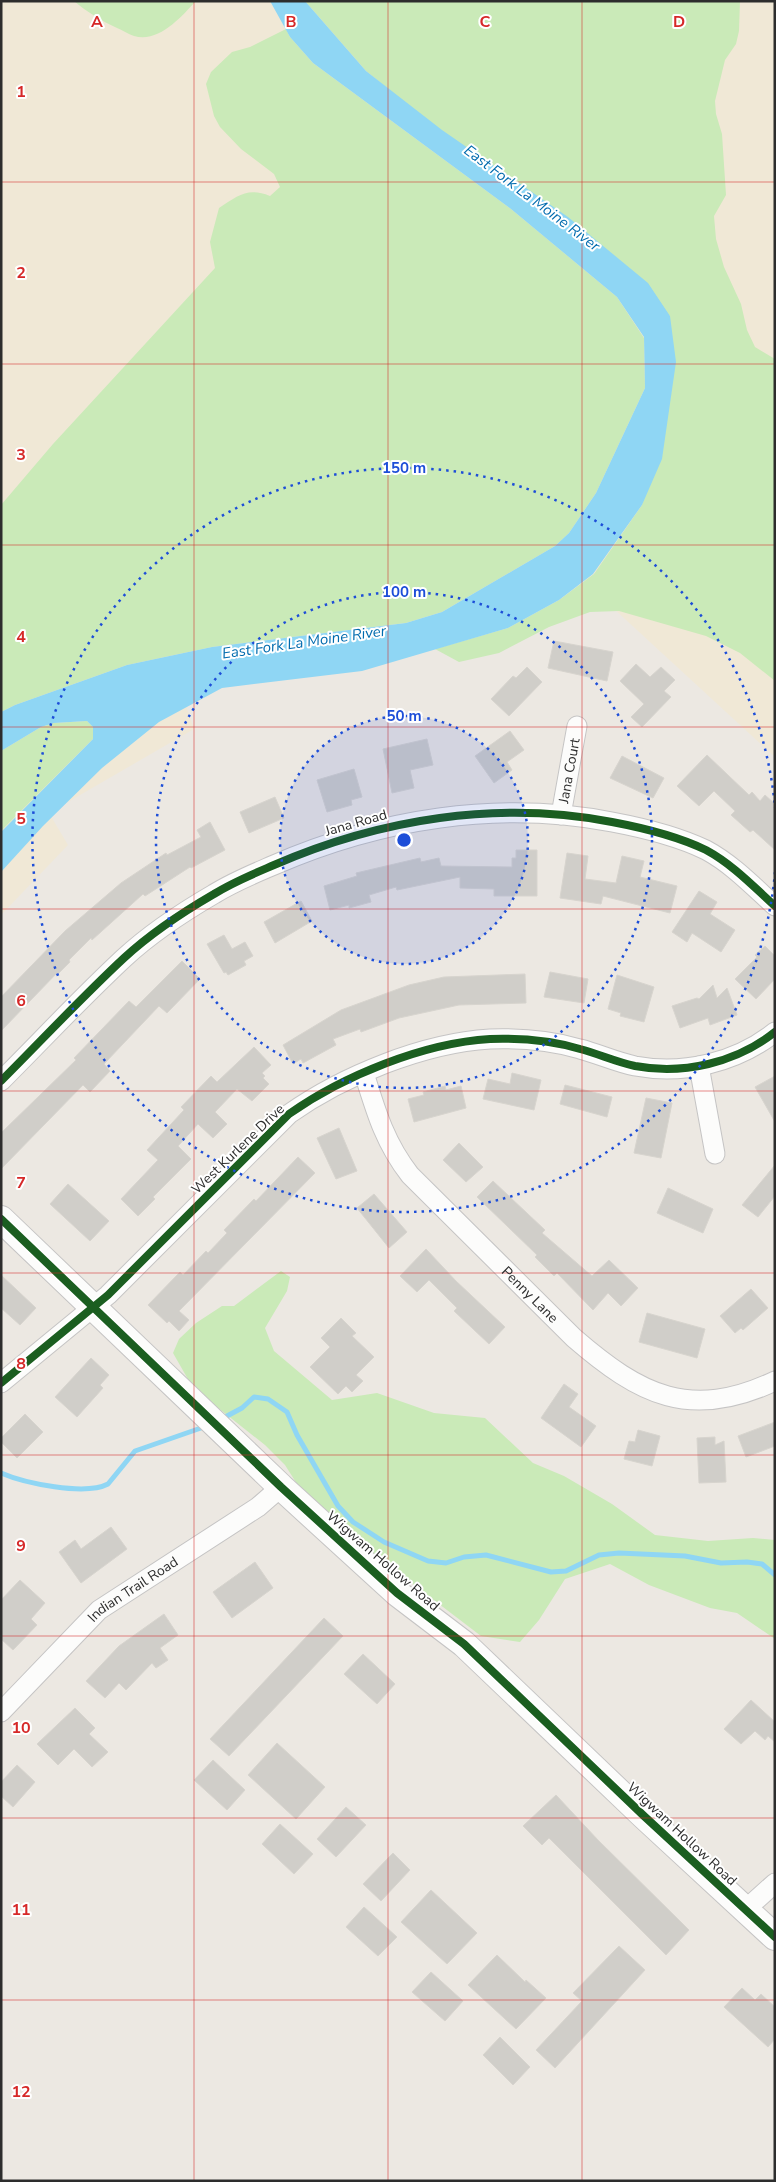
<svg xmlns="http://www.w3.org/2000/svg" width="776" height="2182" font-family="'Nunito Sans',sans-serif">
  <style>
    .education { fill: #f0e8d6 }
    .green { fill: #caeab8 }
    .water { fill: #8fd6f4 }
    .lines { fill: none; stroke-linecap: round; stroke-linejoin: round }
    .stream { stroke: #8fd6f4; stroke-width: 5 }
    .building { fill: #d0cec9; stroke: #d7d4ce }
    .street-casing { stroke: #c5c4c4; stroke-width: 21 }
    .secondary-casing { stroke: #c5c4c4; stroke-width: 28 }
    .street { stroke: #fcfcfb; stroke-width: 19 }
    .secondary { stroke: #fcfcfb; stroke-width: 26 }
    .cycleway-casing { stroke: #fff; stroke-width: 11 }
    .cycleway { stroke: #1b5e20; stroke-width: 8 }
    .grid { fill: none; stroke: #d62828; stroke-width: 1; stroke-opacity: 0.55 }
    .ring { fill: none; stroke: #1d4ed8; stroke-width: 2.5; stroke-dasharray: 2.5 5 }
    .labels { text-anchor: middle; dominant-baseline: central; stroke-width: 4; stroke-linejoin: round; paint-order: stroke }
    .street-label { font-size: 14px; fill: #2d2d2d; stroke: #fff }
    .water-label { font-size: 15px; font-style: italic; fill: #006bae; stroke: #fff }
    .grid-label { font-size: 16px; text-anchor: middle; font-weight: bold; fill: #d62828; stroke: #fff; stroke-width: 4; stroke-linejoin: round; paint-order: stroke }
    .centre { fill: #1d4ed8; stroke: #fff; stroke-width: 2.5 }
    .ring-label { font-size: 15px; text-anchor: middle; font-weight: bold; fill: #1d4ed8; stroke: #fff; stroke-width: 4; stroke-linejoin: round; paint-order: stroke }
  </style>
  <rect width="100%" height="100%" fill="#ece8e2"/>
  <polygon class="education" points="1,1 775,1 775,757 562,561 175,674 194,729 49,813 68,845 1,915"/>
  <g class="green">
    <path d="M74,1H196C181,17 159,43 134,36C128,34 122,30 117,28C102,21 87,12 74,1Z"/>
    <polygon points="305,1 740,1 739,31 736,44 725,60 715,101 716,114 722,134 726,195 714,216 716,239 724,267 741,304 747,330 755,347 775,359 775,681 740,653 706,636 619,611 590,612 549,627 499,653 459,662 435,649 508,628 559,600 594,574 642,505 670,316 366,71"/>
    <path d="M286,29L290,37L313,63L511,209L617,297L644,338L645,388L596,493L569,533L555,546L442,612L406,623L212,647L127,665L15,705L1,712V505L53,444L215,268L210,242L219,208C238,196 247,187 270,196L280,187L274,174L241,149L220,127L214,116L206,84L211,72L232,52L250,47Z"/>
    <polygon points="87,721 93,727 93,739 1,831 1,751 41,727 54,723"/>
    <polygon points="281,1271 290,1277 287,1291 265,1328 274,1351 332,1400 377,1393 434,1413 485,1418 533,1463 564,1476 612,1504 655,1535 708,1541 753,1538 775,1540 775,1639 737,1613 710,1608 649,1585 610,1564 565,1579 539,1620 520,1642 481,1636 367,1549 304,1495 285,1465 265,1445 193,1388 173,1353 179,1339 196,1323 222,1306 234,1306"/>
  </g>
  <polygon class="water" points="270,1 305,1 366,71 442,130 568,217 648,283 670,316 676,362 662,459 642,505 593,574 559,600 508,628 362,671 222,688 159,722 102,768 43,826 1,872 1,832 93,739 93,727 87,721 54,723 41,727 1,751 1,712 15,705 127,665 212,647 406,623 442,612 555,546 569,533 596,493 645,388 644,337 617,297 511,209 313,63 290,37"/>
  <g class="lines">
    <g class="stream">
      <polyline points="227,1416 242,1408 254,1397 268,1399 287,1412 297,1435 338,1506 353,1522 384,1542 428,1561 446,1563 464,1557 486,1555 551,1572 566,1571 599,1555 619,1553 685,1556 721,1563 747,1562 762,1564 775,1575"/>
      <path d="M1,1473C24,1483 85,1496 108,1484L135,1451L201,1428"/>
    </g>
  </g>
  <g class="building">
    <polygon points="554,641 613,652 607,681 548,668"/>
    <polygon points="636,664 650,677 661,667 675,680 664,691 671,697 642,727 631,717 644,704 620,681"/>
    <polygon points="527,667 542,682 509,716 491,699 513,676 516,678"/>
    <polygon points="510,731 524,750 507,762 512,770 494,783 475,756"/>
    <polygon points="427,739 433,765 410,770 414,788 392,793 383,749"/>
    <polygon points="707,755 749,795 752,792 760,801 765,795 775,804 775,850 753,830 750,832 731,815 735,811 714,791 699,806 677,786"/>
    <polygon points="622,756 664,778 653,798 610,778"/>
    <polygon points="354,769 362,797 351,800 352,805 327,812 317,780"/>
    <polygon points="275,797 284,818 249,833 240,812"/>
    <polygon points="210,822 225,850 191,868 190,867 145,896 143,894 92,940 91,938 69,960 70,962 58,974 57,973 1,1031 1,997 65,931 121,883 166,853 167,855 201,837 197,830"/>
    <polygon points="516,850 537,850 537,896 494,896 494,889 460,888 460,877 397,890 396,887 369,895 371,902 349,908 349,905 330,910 324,886 357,876 356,873 420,858 421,862 439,858 441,866 512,867 512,858 516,858"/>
    <polygon points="567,853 588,856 585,879 616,883 622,856 644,861 640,877 677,886 670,913 603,896 601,904 560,898"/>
    <polygon points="699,891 717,902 710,914 735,930 721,952 692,933 687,942 672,932"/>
    <polygon points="301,901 312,921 275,943 264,922"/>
    <polygon points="224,935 232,949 245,942 253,956 244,961 246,965 228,975 226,972 224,973 207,944"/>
    <polygon points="765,946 775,956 775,979 756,999 735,979 757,957 755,955"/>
    <polygon points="182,961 200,979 167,1013 159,1006 104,1064 110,1071 90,1092 83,1085 1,1169 1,1133 76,1060 74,1058 129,1001 136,1007"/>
    <polygon points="550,972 588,979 584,1003 544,997"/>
    <polygon points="525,974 526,1003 459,1005 399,1018 361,1032 360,1029 333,1039 336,1045 303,1063 301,1059 293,1064 283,1045 341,1010 409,985 444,977"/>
    <polygon points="617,975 654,987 644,1022 620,1016 621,1013 608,1009"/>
    <polygon points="713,985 717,998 727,988 737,1015 710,1025 708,1018 680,1028 672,1006 697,998 699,999"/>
    <polygon points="254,1047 271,1065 262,1073 265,1076 263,1078 269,1084 252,1101 237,1089 215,1112 227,1124 213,1138 198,1124 178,1146 191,1159 153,1197 155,1199 138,1216 121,1199 158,1160 147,1150 184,1110 181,1107 211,1076 217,1082"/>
    <polygon points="512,1073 541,1080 534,1110 483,1099 488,1079 510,1084"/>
    <polygon points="775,1076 775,1122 755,1087"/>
    <polygon points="565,1085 612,1097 607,1117 560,1104"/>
    <polygon points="445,1086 446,1090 461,1086 466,1108 414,1122 408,1099 424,1095 423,1092"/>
    <polygon points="646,1098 672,1103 661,1158 634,1153"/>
    <polygon points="339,1128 357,1171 336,1179 317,1138"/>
    <polygon points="459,1143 483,1167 466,1182 443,1160"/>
    <polygon points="298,1157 315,1173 179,1311 189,1320 179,1331 169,1321 167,1323 148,1305 180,1272 183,1275 206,1251 208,1253 227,1233 224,1230 254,1199 256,1201"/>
    <polygon points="775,1165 775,1196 758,1217 742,1205"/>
    <polygon points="493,1181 545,1230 542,1233 592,1276 609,1260 638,1288 621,1306 608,1293 593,1310 557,1273 554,1276 535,1257 537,1255 477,1197"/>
    <polygon points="68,1184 109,1221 90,1241 50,1204"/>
    <polygon points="668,1188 713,1209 703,1233 657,1213"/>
    <polygon points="374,1194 407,1232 389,1248 357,1208"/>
    <polygon points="426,1249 456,1281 505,1327 489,1344 454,1311 457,1308 429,1280 417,1292 400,1276"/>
    <polygon points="1,1275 36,1308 20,1325 1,1308"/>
    <polygon points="751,1289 768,1308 743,1330 741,1328 735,1333 720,1316"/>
    <polygon points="647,1313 705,1329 697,1358 639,1342"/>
    <polygon points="341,1318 356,1333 352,1336 374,1357 356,1375 363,1381 352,1392 346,1386 338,1394 310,1367 330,1347 321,1338"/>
    <polygon points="91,1358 109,1375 100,1385 103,1388 77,1417 55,1397"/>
    <polygon points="564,1384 578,1394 569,1407 596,1426 581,1447 541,1418"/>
    <polygon points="25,1414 43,1432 17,1458 1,1442 1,1438"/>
    <polygon points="775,1422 775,1446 746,1457 738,1436"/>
    <polygon points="638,1430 660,1436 652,1466 624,1459 629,1441 635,1442"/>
    <polygon points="715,1437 715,1445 724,1441 726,1482 699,1483 697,1438"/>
    <polygon points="111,1527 127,1549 81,1583 59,1552 75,1540 81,1549"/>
    <polygon points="255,1562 273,1588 232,1618 213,1592"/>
    <polygon points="20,1580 45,1603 31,1619 37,1625 13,1650 1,1639 1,1600"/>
    <polygon points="164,1614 178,1635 160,1648 168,1660 156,1668 152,1663 126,1690 119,1683 105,1698 86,1681 119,1646"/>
    <polygon points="324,1618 343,1636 229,1756 210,1739"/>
    <polygon points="363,1654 395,1684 377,1704 344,1674"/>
    <polygon points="751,1700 775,1722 775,1742 768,1736 765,1740 755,1731 741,1744 724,1729"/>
    <polygon points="75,1708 95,1728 89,1734 108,1752 92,1767 74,1749 58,1765 37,1744"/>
    <polygon points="277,1743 325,1787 296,1819 248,1775"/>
    <polygon points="213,1760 245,1790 227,1810 194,1780"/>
    <polygon points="17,1765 35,1782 13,1807 1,1796 1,1782"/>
    <polygon points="556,1795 598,1840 689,1930 666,1955 549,1838 542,1845 523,1826"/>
    <polygon points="346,1807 366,1825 336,1857 317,1839"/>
    <polygon points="280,1824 313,1854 294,1874 262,1844"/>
    <polygon points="393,1853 410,1870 381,1901 363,1884"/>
    <polygon points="431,1890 477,1933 447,1964 401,1922"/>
    <polygon points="364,1907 397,1937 378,1956 346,1927"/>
    <polygon points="619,1946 645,1970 555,2068 536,2050 582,2001 573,1993"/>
    <polygon points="497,1955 525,1982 526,1980 546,1998 516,2029 468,1985"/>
    <polygon points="431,1972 463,2001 445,2021 412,1992"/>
    <polygon points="742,1988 755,2000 761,1994 775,2007 775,2039 768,2047 724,2007"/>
    <polygon points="500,2037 530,2067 513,2085 483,2055"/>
  </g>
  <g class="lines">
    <g class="street-casing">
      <g id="street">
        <path id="s1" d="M561,815L577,726"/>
        <polyline points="699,1066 715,1154"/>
        <path id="s2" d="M364,1073C376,1112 385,1143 410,1175L574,1338C640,1395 690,1421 775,1381"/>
        <path d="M1,1081C42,1040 81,998 124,958C150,934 183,912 214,894C233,882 253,874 274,865C380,819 497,800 612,822C644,828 677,836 706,850C732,864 753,886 775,906"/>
        <path d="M1,1383L108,1295L289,1114C343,1076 423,1043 490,1039C519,1038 553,1041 580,1049C599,1054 616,1062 635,1066C683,1075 736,1063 775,1032"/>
        <path id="s3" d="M1,1712L99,1610L258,1507L281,1487"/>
        <polyline points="746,1909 775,1883"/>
      </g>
    </g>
    <g class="secondary-casing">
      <polyline id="secondary" points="1,1219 281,1487 397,1593 464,1644 644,1816 775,1937"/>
    </g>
    <use href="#street" class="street"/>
    <use href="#secondary" class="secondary"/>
    <g class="cycleway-casing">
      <g id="cycleway">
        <path d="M1,1081C42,1040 81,998 124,958C150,934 183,912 214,894C233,882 253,874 274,865C380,819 497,800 612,822C644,828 677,836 706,850C732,864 753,886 775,906"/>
        <polyline points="1,1219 281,1487 397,1593 464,1644 644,1816 775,1937"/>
        <path d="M1,1383L108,1295L289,1114C343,1076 423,1043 490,1039C519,1038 553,1041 580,1049C599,1054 616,1062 635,1066C683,1075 736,1063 775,1032"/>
      </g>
    </g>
    <use href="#cycleway" class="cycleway"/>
  </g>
  <path class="grid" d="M194,1V2181M388,1V2181M582,1V2181M1,182H775M1,364H775M1,545H775M1,727H775M1,909H775M1,1091H775M1,1273H775M1,1455H775M1,1636H775M1,1818H775M1,2000H775"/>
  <circle cx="404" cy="840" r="124" fill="#1d4ed8" fill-opacity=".12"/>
  <g class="ring">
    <circle cx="404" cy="840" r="124"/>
    <circle cx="404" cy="840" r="248"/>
    <path d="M775 872A372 372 0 1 1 775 808"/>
  </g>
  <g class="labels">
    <g class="street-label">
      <text stroke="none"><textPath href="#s1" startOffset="45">Jana Court</textPath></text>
      <text transform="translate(356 823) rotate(-16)">Jana Road</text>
      <text transform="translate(238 1149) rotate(-44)">West Kurlene Drive</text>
      <text stroke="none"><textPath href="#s2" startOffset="282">Penny Lane</textPath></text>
      <text transform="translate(383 1561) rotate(41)">Wigwam Hollow Road</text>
      <text stroke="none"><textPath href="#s3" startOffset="181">Indian Trail Road</textPath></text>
      <text transform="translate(682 1834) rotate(43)">Wigwam Hollow Road</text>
    </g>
    <g class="water-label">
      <text transform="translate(532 198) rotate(37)">East Fork La Moine River</text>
      <text transform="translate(304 642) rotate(-8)">East Fork La Moine River</text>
    </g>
  </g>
  <g class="grid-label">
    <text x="97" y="27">A</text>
    <text x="291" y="27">B</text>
    <text x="485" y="27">C</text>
    <text x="679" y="27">D</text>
    <text x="21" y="97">1</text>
    <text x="21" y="278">2</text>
    <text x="21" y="460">3</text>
    <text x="21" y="642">4</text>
    <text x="21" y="824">5</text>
    <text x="21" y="1006">6</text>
    <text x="21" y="1188">7</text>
    <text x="21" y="1369">8</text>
    <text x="21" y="1551">9</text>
    <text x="21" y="1733">10</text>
    <text x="21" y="1915">11</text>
    <text x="21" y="2097">12</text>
  </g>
  <circle cx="404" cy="840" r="8" class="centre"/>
  <g class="ring-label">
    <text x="404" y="473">150 m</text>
    <text x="404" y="597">100 m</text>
    <text x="404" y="721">50 m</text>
  </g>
  <rect width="776" height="2182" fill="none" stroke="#2d2d2d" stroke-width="5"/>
</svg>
